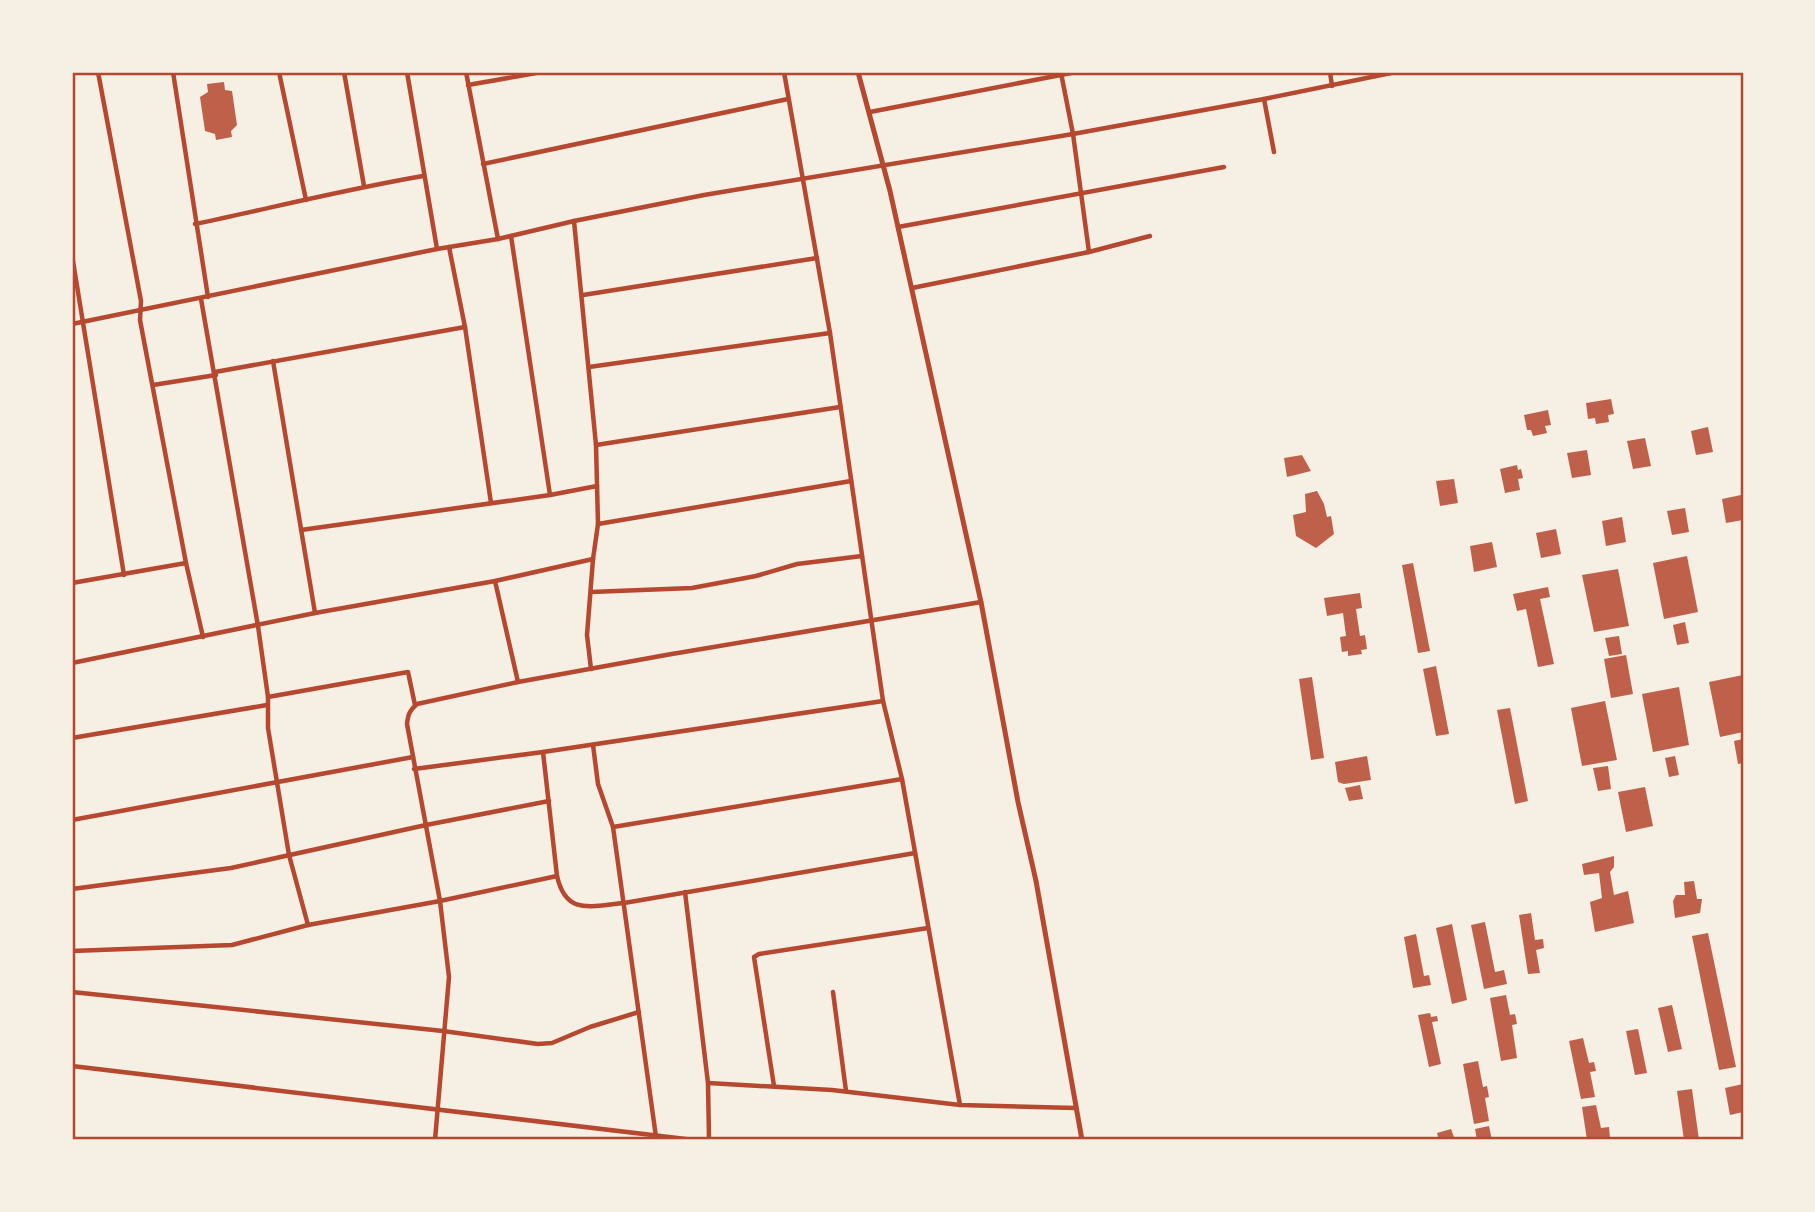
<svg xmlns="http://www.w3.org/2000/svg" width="1815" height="1212" font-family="Karla,sans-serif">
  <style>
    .building { fill: #bf614a }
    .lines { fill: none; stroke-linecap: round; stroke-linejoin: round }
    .minor { stroke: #b5482f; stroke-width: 4.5 }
    .tertiary { stroke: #b5482f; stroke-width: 5 }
    .neatline { fill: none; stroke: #b5482f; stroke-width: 2.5 }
  </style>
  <rect width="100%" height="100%" fill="#f6efe4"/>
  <g class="building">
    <polygon points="224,82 225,90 232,91 237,125 231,131 232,137 216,140 215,134 205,131 200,97 208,92 207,84"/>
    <polygon points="1611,399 1614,414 1608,415 1609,422 1596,424 1595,418 1588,419 1586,403"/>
    <polygon points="1548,410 1551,425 1545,426 1547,433 1533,436 1531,430 1527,430 1524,415"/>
    <polygon points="1708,427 1713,452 1696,455 1691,431"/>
    <polygon points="1645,438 1651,466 1633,469 1627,441"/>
    <polygon points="1587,450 1591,475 1572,478 1567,453"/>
    <polygon points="1302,455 1311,471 1287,477 1284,458"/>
    <polygon points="1517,465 1518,470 1521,469 1523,478 1518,479 1520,490 1505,493 1500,469"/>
    <polygon points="1454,479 1458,503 1440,506 1436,481"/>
    <polygon points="1317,491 1324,504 1327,517 1331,516 1334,534 1316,548 1296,536 1293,515 1306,512 1305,494"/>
    <polygon points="1741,495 1743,520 1726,523 1722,499"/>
    <polygon points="1685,508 1689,532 1672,535 1667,511"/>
    <polygon points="1622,517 1626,542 1606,546 1602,521"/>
    <polygon points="1556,529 1561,554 1541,558 1536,533"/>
    <polygon points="1492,542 1497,567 1474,572 1470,546"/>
    <polygon points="1687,556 1698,612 1664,619 1653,563"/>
    <polygon points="1413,563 1430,651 1418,653 1402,565"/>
    <polygon points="1618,569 1629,626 1594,632 1582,575"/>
    <polygon points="1548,587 1550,597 1540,599 1554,664 1538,667 1526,609 1517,611 1513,594"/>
    <polygon points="1360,593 1362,608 1356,609 1360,636 1365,635 1367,649 1361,650 1362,654 1348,656 1348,651 1342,652 1340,637 1346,636 1343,613 1327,616 1324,598"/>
    <polygon points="1685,622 1689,643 1677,645 1673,625"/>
    <polygon points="1619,636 1622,654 1609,656 1605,638"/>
    <polygon points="1626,655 1633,694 1611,698 1604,659"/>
    <polygon points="1436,666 1449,734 1436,736 1423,669"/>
    <polygon points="1743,675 1743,732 1720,737 1709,682"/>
    <polygon points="1312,677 1324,758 1311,760 1299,679"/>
    <polygon points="1679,687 1689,745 1653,752 1642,694"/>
    <polygon points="1605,701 1617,760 1582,766 1571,708"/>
    <polygon points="1510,708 1528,801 1515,804 1497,710"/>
    <polygon points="1743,739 1743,763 1738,764 1734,741"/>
    <polygon points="1367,756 1371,780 1344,784 1338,782 1335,762"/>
    <polygon points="1675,756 1679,775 1669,777 1665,758"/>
    <polygon points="1608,766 1611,789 1598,791 1593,768"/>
    <polygon points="1360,785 1363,799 1349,801 1345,788"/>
    <polygon points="1645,787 1653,826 1626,832 1618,792"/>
    <polygon points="1614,856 1614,867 1610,872 1614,895 1628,891 1634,923 1595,932 1590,902 1602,898 1599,873 1584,875 1582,864"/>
    <polygon points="1694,881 1697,899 1702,899 1700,913 1675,918 1673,901 1676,895 1685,895 1684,882"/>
    <polygon points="1531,913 1535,940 1543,939 1544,948 1536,950 1540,973 1528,974 1519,915"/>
    <polygon points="1485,922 1495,972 1504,970 1507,984 1484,989 1471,925"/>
    <polygon points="1452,924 1467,1000 1452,1004 1436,928"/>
    <polygon points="1708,933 1736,1067 1719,1070 1692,936"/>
    <polygon points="1416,934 1424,976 1429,975 1431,985 1413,988 1404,937"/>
    <polygon points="1506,995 1510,1015 1515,1014 1517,1024 1512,1025 1517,1058 1501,1061 1490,998"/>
    <polygon points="1672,1005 1682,1049 1668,1052 1658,1008"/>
    <polygon points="1430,1013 1431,1017 1437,1016 1438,1021 1432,1022 1441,1064 1429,1067 1418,1015"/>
    <polygon points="1638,1029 1647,1073 1635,1075 1626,1031"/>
    <polygon points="1583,1038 1589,1063 1594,1062 1596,1071 1590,1072 1595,1097 1581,1099 1569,1041"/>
    <polygon points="1478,1061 1483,1087 1487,1086 1489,1097 1485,1098 1489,1121 1474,1124 1463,1064"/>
    <polygon points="1743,1084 1743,1112 1730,1115 1725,1088"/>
    <polygon points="1692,1089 1699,1140 1684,1140 1677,1091"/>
    <polygon points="1596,1105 1601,1128 1609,1127 1610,1138 1587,1140 1582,1107"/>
    <polygon points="1489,1126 1492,1140 1477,1140 1475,1129"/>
    <polygon points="1451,1129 1455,1140 1439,1140 1437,1133"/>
  </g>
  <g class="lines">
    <g class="minor">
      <polyline points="98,72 141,301 140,320 186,563 203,637"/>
      <polyline points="173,72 208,297"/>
      <polyline points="279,72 306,200"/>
      <polyline points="344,72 364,186"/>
      <polyline points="407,72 437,249"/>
      <polyline points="466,72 498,239"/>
      <polyline points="784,72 830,333 883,701 902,779 960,1105"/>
      <polyline points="1330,72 1332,86"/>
      <polyline points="1061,73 1073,134 1089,252"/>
      <polyline points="468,85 542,72"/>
      <polyline points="1264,99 1274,152"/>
      <polyline points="870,112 1076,72"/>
      <polyline points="483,164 788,99"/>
      <polyline points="574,221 596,445 598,524 593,559 587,635 591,669"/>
      <path d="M195,224C271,208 347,189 423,176"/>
      <polyline points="898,227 1224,167"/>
      <polyline points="511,236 550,495"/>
      <polyline points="449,247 465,327 491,503"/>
      <polyline points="72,255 124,575"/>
      <polyline points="912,288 1089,252 1150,236"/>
      <polyline points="583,295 817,258"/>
      <polyline points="201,299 258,626 268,697 268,728 289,855 308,925"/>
      <polyline points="72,324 437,249 498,239 574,221 704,195 1073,134 1264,99 1396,72"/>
      <polyline points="273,361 315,613"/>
      <polyline points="589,367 830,333"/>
      <polyline points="215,372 465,327"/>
      <polyline points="153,385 216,375"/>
      <polyline points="596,445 840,407"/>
      <polyline points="598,524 851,481"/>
      <polyline points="301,530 550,495 597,486"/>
      <polyline points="495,581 518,682"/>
      <polyline points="72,583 186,563"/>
      <polyline points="591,592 692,588 756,576 797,564 862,556"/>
      <polyline points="72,663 315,613 495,581 593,559"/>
      <polyline points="268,697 408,672 415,705"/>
      <polyline points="72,738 267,705"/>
      <polyline points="593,745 598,784 613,827 656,1137"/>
      <polyline points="414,769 543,752"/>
      <polyline points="72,820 413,757"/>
      <polyline points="613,827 902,779"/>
      <polyline points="557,876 543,752 883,701"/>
      <polyline points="72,889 231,868 426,825 549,801"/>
      <polyline points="685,892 708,1083 709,1140"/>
      <path d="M72,951L232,945L308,925L440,901L557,876C566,916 591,906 624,903L915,853"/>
      <polyline points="72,992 443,1031 538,1044 552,1043 590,1027 639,1012"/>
      <polyline points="833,992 846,1091"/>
      <polyline points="72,1066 694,1140"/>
      <polyline points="708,1083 832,1090 960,1105 1076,1108"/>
      <polyline points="774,1086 754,957 759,954 928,928"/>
      <path d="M435,1140L449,977L440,901L407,724C408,714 410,710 417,704L518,682L666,655L981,602"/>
    </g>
    <polyline class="tertiary" points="858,72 890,191 981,602 1018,802 1036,881 1082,1140"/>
  </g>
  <rect width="1815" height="1212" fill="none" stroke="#f6efe4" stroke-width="147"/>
  <rect x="74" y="74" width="1668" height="1064" class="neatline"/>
</svg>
